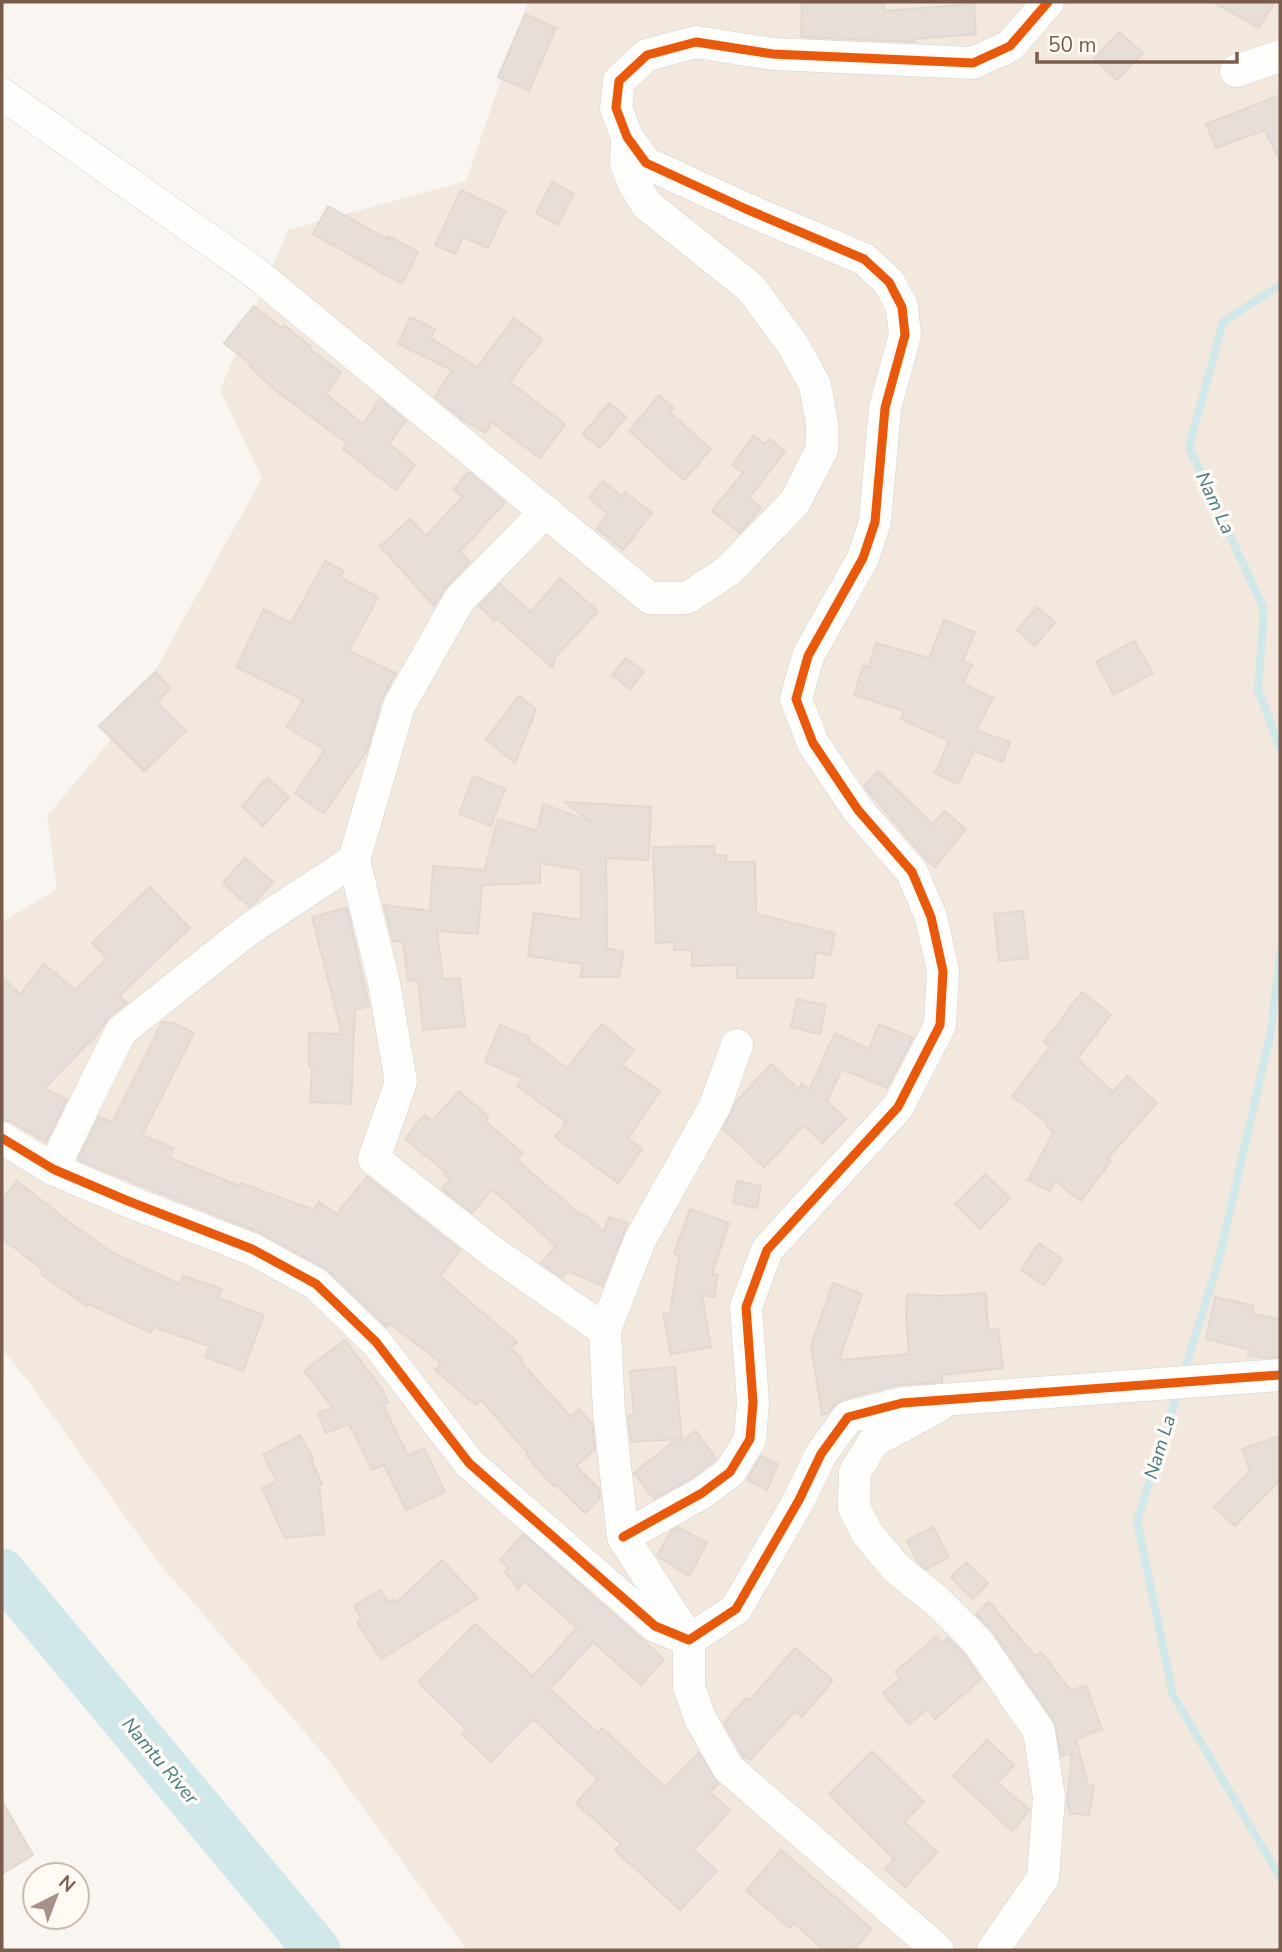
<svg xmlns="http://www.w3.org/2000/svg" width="1282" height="1952" font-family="'Nunito Sans',sans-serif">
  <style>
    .residential { fill: #f2e8de }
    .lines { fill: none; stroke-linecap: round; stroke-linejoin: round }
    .stream { stroke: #d0e8ea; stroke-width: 8 }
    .river { stroke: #d0e8ea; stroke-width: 47 }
    .building { fill: #e6ded7; stroke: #e2d8d2; stroke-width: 2 }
    .minor-casing { stroke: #d7d1cb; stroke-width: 33 }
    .minor { stroke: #fefefd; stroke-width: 32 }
    .cycleway-casing { stroke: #fffaf3; stroke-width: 13 }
    .cycleway { stroke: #e8590c; stroke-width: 9 }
    .labels { text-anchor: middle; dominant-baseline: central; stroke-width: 7; stroke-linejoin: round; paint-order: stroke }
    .water-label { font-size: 19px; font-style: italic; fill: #437c86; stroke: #fffaf3 }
  </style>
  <rect width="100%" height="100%" fill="#f9f5f0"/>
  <polygon class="residential" points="528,2 1280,2 1280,1950 467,1950 326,1757 158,1562 28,1381 2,1349 2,922 57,889 47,816 128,719 262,478 220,390 288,230 466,181"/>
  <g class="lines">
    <g class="stream">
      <polyline points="1280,285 1223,322 1189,447 1264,609 1258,690 1280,748"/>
      <polyline points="1183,1375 1219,1259 1271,1031 1280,953"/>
      <polyline points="1178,1391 1137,1521 1173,1695 1280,1877"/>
    </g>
    <polyline class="river" points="2,1572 317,1950"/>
  </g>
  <g class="building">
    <polygon points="802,2 884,2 884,11 974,4 976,34 914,39 915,42 801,37"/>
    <polygon points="1213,2 1275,2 1259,28"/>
    <polygon points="525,14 556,28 529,91 498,77"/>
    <polygon points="1119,32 1143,53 1117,80 1094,59"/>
    <polygon points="1280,95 1280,161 1265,130 1216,148 1206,124"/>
    <polygon points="552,182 574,194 558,225 536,213"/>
    <polygon points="461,190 505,211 488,248 463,237 455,254 435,245"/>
    <polygon points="328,206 387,239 388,236 418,252 402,284 313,234"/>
    <polygon points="254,306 282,328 284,325 311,347 310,349 341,372 326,394 363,424 380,399 406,421 389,444 415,465 396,490 343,449 347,443 280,394 250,367 252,365 224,343"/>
    <polygon points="410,317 435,329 431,338 477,367 514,318 542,339 510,382 565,424 540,458 492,422 485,433 462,419 435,397 452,370 398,344"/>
    <polygon points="659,395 674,408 670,413 711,449 684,480 629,431"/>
    <polygon points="609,403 626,417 600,448 583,434"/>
    <polygon points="754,436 765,444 770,439 785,451 749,498 761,508 740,533 712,511 743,473 732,465"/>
    <polygon points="469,472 505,503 460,551 470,562 446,587 434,606 380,546 410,519 426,536 462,497 454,489"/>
    <polygon points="603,481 622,497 625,492 652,513 623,550 597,529 608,514 589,498"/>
    <polygon points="325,561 344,571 340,577 378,597 349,651 396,673 381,701 367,751 324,813 295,793 325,750 287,727 303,700 236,667 264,609 291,623"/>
    <polygon points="560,578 598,611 556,656 552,667 496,618 494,620 479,606 500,584 531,612"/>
    <polygon points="1037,607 1055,622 1035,646 1017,630"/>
    <polygon points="944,620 975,632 963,661 972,665 963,683 993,698 976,730 1010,742 1003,762 974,751 958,784 935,773 949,741 901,719 904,711 854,695 863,666 869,667 876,643 929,658"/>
    <polygon points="1134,641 1153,673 1114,695 1096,662"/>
    <polygon points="626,658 644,672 630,689 612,675"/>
    <polygon points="155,672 170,688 157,702 186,731 144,771 99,726"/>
    <polygon points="519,696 536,709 515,763 486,739"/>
    <polygon points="878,771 933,825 944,811 966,829 935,867 925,858 864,786"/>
    <polygon points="473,776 505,789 491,826 459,814"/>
    <polygon points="267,778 289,797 263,826 242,806"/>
    <polygon points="565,802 651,807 649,860 606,858 607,948 624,952 619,977 580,977 583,964 528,956 534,913 581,920 581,870 540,863 540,883 482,885 478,934 437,931 443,979 460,978 465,1026 423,1030 418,980 408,981 403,942 393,941 384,905 430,911 433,866 483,870 483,875 498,819 537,831 543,804 591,822"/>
    <polygon points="714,846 715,855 726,855 726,862 755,862 756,914 835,933 830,956 816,952 813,978 737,978 737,965 692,966 692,950 674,950 674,942 656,943 653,847"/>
    <polygon points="245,858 273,882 250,907 223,883"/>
    <polygon points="150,887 190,928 119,996 127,1003 109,1017 90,1044 89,1042 44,1089 67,1099 46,1142 12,1122 2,1120 2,977 20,994 44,964 75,990 107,958 92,943"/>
    <polygon points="347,908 369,1006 355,1010 351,1104 310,1102 312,1066 309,1066 309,1033 342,1034 312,917"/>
    <polygon points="1023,911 1028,958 999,961 994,914"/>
    <polygon points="1082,992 1111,1015 1077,1059 1113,1092 1127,1076 1157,1103 1107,1159 1111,1161 1081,1201 1055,1181 1050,1191 1028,1180 1053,1133 1046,1125 1048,1123 1012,1096 1050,1047 1044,1042"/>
    <polygon points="797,999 826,1005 820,1034 791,1027"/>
    <polygon points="162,1022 171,1022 194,1033 142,1135 174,1148 170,1158 240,1186 241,1183 314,1210 319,1202 337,1214 367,1177 460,1250 440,1276 517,1342 511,1348 523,1360 521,1362 571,1417 579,1409 592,1423 595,1449 576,1466 599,1489 600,1498 585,1513 555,1484 553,1486 526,1455 528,1453 481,1400 476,1405 435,1370 441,1363 389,1323 387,1327 325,1268 259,1232 80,1161 79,1157 99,1117 112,1122"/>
    <polygon points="602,1024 634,1050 622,1065 660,1091 628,1139 642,1149 618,1183 555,1137 566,1122 517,1086 522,1078 485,1062 500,1025 529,1037 528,1040 567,1068"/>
    <polygon points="879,1024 913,1038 887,1088 842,1069 827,1101 846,1119 822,1143 804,1125 764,1167 723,1129 736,1102 771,1064 798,1089 802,1084 809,1090 835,1033 869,1049"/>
    <polygon points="459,1091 489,1117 485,1121 523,1153 517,1160 582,1216 584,1214 604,1231 609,1217 628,1223 602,1286 568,1271 562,1278 541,1263 556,1246 492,1189 472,1213 442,1189 450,1179 444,1174 446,1172 405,1139 424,1115 432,1121"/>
    <polygon points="985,1174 1010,1198 980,1229 955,1204"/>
    <polygon points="17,1181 73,1225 113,1253 180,1284 183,1276 222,1289 218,1298 264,1315 243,1371 205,1357 209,1346 154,1327 151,1333 89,1304 87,1306 41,1274 43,1270 2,1238 2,1200"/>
    <polygon points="737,1181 761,1186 757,1208 733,1203"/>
    <polygon points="690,1209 729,1223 712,1274 718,1275 714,1297 702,1295 711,1347 671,1354 663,1314 670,1313 679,1256 674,1254"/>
    <polygon points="1039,1243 1062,1259 1044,1285 1021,1270"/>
    <polygon points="833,1283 862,1294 839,1360 909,1354 906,1315 907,1294 942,1296 986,1293 988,1330 998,1329 1003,1368 942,1375 942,1382 897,1385 843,1399 834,1406 828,1413 822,1414 811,1346"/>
    <polygon points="1215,1297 1254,1306 1252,1314 1280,1319 1280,1357 1264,1358 1248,1355 1249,1349 1206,1339"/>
    <polygon points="345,1340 382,1389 388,1402 383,1405 408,1456 424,1448 445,1492 406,1510 384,1465 372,1470 349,1424 326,1433 318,1413 333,1408 304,1371"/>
    <polygon points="675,1367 682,1441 696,1431 716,1459 692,1478 654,1499 634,1473 677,1439 631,1442 628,1416 634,1415 630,1371"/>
    <polygon points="300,1435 313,1458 311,1459 322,1484 319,1485 324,1534 285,1538 262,1488 277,1481 263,1455"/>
    <polygon points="1280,1436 1280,1480 1235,1526 1214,1507 1250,1471 1242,1449"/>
    <polygon points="761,1456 778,1464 767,1490 747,1480"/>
    <polygon points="678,1527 707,1543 689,1576 657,1556 671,1531"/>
    <polygon points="933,1527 949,1557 926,1569 918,1562 907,1541"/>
    <polygon points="523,1534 664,1659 641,1685 593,1642 550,1689 598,1733 602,1728 665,1787 699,1753 718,1784 710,1792 730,1810 694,1850 717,1871 680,1910 615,1850 621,1844 576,1803 598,1779 533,1719 491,1762 462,1734 466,1729 418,1682 475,1624 533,1676 577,1628 524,1581 518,1589 505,1572 509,1568 500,1560"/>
    <polygon points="442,1560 478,1598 381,1659 357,1622 361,1619 354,1606 380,1590 388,1602 394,1599 396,1603"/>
    <polygon points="966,1562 988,1583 973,1599 951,1577"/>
    <polygon points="989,1602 1036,1657 1041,1652 1071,1691 1086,1685 1102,1729 1076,1739 1088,1785 1094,1786 1089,1816 1070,1813 1067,1802 1072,1753 1061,1756 1054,1721 993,1632 976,1614"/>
    <polygon points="936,1637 942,1643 948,1638 964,1654 981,1679 935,1719 927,1709 909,1724 883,1693 901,1678 895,1672"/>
    <polygon points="795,1648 833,1680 802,1717 795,1711 750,1760 746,1756 744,1758 724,1723 746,1698 749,1701"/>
    <polygon points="987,1740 1014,1765 998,1783 1030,1810 1012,1831 953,1776"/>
    <polygon points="872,1751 924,1802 904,1822 937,1852 905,1887 885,1869 894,1859 829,1794"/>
    <polygon points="2,1801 33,1855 2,1874"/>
    <polygon points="781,1850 872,1929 853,1950 824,1950 794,1923 790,1928 746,1891"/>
  </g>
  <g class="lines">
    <g class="minor-casing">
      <g id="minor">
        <polyline points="1236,71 1280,56"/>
        <polyline points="2,94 252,270 650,598 687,598 728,571 795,502 822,449 822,423 815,385 793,345 751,288 647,205 634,184 626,163 627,140"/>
        <polyline points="546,511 459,600 399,706 354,860 384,983 401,1082 374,1159 494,1253 605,1330 640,1240 715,1106 737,1045"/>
        <polyline points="2,1138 53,1169 128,1201 252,1249 316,1284 376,1342 469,1463 655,1626 689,1640 736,1609 799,1500 821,1454 848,1417 902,1403 1280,1375"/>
        <polyline points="53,1169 121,1031 248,930 354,860"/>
        <polyline points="605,1330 609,1412 623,1537 689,1640 689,1687 700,1718 728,1768 938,1950"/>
        <polyline points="939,1406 874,1441 855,1472 854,1508 867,1533 895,1567 938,1602 978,1642 1039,1731 1049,1797 1043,1878 993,1950"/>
        <polyline points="623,1537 702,1493 730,1472 750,1439 753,1402 746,1307 767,1250 898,1107 940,1025 943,971 931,917 912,872 858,810 813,743 796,699 808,656 863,558 875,522 885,408 905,335 902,307 889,282 864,259 746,209 646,163 627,137 616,108 619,81 647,55 696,42 773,54 973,63 1010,46 1048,2"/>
      </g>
    </g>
    <use href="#minor" class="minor"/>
    <g class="cycleway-casing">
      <g id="cycleway">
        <polyline points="2,1138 53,1169 128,1201 252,1249 316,1284 376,1342 469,1463 655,1626 689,1640 736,1609 799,1500 821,1454 848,1417 902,1403 1280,1375"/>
        <polyline points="623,1537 702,1493 730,1472 750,1439 753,1402 746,1307 767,1250 898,1107 940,1025 943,971 931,917 912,872 858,810 813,743 796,699 808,656 863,558 875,522 885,408 905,335 902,307 889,282 864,259 746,209 646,163 627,137 616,108 619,81 647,55 696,42 773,54 973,63 1010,46 1048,2"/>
      </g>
    </g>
    <use href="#cycleway" class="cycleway"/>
  </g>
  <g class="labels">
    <g class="water-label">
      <text transform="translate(1215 503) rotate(65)">Nam La</text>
      <text transform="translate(1160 1447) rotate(-73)">Nam La</text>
      <text transform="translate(160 1761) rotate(50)">Namtu River</text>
    </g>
  </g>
  <rect width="1282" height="1952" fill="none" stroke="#7a5c4d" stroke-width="7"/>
  <g transform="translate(56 1896) rotate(42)"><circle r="33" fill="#fffaf3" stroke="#cabbb1" stroke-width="2"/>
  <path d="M0-5L12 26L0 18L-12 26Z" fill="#a69286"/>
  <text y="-10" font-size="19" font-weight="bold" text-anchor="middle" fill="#7a5c4d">N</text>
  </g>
  <path d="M1037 52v10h200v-10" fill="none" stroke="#7a5c4d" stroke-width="3.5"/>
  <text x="1048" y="52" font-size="21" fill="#7a5c4d" stroke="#fffaf3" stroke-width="5" paint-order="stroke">50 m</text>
</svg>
